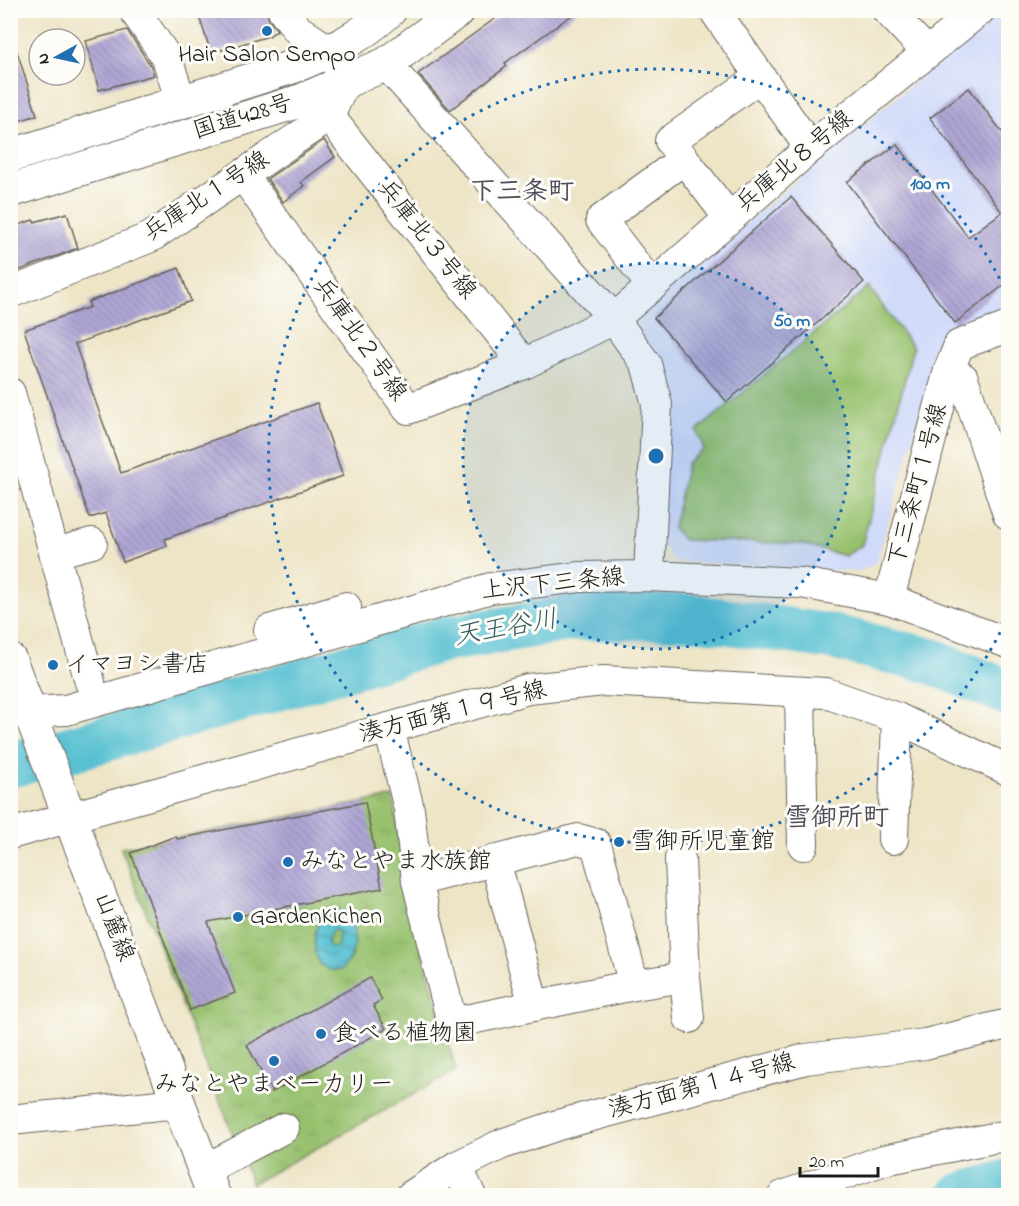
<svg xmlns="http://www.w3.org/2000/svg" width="1019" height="1206" font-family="'Indie Flower','Klee One',sans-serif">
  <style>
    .built { fill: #d0daf9 }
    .park { fill: url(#park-tufts); stroke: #5a6e44; stroke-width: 1.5 }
    .garden { fill: #97c16d; stroke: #5a6e44; stroke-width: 1.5 }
    .water { fill: url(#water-waves); stroke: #386e76; stroke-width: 1.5; fill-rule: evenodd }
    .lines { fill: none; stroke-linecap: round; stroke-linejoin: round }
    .river { stroke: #55bfd1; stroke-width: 46 }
    .building { fill: url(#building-back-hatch) }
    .minor-casing { stroke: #666258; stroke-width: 32 }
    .major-casing { stroke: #666258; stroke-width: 35 }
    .highway-casing { stroke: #666258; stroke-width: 35 }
    .minor { stroke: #fff; stroke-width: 30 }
    .major { stroke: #fff; stroke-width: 33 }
    .highway { stroke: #fff; stroke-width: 33 }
    .ring { fill: none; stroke: #1f6fb2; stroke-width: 3; stroke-dasharray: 3 6 }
    .poi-dot { fill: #1f6fb2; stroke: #fdfcf7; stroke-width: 2 }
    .labels { text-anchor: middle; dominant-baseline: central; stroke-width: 6; stroke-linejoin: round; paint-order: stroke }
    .poi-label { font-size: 24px; fill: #1c1c1c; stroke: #fdfcf7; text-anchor: start }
    .street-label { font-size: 24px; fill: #1c1c1c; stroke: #fdfcf7 }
    .neighbourhood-label { font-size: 26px; font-weight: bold; fill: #4f4c5c; stroke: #fdfcf7 }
    .water-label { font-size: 26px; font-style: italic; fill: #335d64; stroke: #fdfcf7 }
    .centre { fill: #1f6fb2; stroke: #fdfcf7; stroke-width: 3 }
    .ring-label { font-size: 18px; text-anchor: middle; font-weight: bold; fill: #1f6fb2; stroke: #fdfcf7; stroke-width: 6; stroke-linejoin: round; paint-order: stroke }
  </style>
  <defs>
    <pattern id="park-tufts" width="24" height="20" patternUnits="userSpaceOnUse" patternTransform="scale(1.5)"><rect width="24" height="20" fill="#97c16d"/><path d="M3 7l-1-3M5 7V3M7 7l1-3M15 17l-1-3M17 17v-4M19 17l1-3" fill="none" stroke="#82a55e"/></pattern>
    <pattern id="water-waves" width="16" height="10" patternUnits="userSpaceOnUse" patternTransform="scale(1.5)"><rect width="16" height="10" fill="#55bfd1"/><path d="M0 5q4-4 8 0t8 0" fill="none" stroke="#469aa9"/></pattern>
    <pattern id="building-back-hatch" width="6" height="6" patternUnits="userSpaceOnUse" patternTransform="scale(1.5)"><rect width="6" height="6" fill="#aea5d4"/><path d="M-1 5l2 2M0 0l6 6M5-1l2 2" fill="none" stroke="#958db5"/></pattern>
  </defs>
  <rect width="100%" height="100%" fill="#fdfcf7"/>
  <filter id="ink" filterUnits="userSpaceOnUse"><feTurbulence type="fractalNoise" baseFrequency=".0167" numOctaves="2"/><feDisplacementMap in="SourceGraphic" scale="12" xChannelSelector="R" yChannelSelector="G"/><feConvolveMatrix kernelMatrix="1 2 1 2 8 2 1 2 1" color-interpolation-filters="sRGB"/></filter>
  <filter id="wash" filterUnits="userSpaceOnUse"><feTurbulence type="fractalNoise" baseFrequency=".008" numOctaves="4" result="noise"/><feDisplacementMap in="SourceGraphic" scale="24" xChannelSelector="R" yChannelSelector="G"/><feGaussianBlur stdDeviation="1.35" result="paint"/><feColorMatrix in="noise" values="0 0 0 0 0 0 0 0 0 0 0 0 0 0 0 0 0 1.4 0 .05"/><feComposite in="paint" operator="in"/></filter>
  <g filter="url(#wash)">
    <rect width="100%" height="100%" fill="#eee5c7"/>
    <polygon class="built" points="999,11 1008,11 1008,313 945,332 876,563 857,572 675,561 662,544 637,327 640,312"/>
    <polygon class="park" points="393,797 407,895 456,1071 252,1184 121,848"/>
    <polygon class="garden" points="869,287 913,348 862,545 845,556 801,544 683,540 673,528 687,463 704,449 697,431"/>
    <path class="water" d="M336,909L345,913L352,924L355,942L350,960L341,970H330L319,964C312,945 313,933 322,915ZM335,930L339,933L338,946L333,948L329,946L328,939L331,932Z"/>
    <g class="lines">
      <g class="river">
        <polyline points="10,765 81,746 441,640 573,618 688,616 832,637 932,661 1008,693"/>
        <polyline points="960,1196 1008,1182"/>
      </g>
    </g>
    <g id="blocks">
      <g class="building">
        <polygon points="197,10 266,10 269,20 277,30 269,36 211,53"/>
        <polygon points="507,10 579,10 505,63 507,66 450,110 418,74"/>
        <polygon points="127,30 151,66 154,75 99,90 86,41"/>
        <polygon points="10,45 15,45 37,115 10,124"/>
        <polygon points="969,88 1008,140 1008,282 955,323 847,182 897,144 968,237 1002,212 930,118"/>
        <polygon points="324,140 335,157 301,182 304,186 283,202 267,179"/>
        <polygon points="791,197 864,282 727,402 654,318"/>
        <polygon points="67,213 78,248 10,274 10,228 33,220 34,222"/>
        <polygon points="179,268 191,301 75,344 121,473 317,403 343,476 165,539 167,546 123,562 106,513 90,518 24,330 90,307 88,302"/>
        <polygon points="365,802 382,888 208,922 235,993 190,1010 131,853 176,836 177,839"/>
        <polygon points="370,978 382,1000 373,1005 386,1029 272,1092 247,1045"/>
      </g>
    </g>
  </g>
  <g filter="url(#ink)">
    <use href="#blocks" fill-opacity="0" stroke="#666258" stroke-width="1.5"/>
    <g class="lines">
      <g class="minor-casing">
        <g id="minor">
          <polyline points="134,10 167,58 181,102"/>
          <polyline points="714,10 810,148"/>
          <polyline points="887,10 927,52"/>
          <polyline points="386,64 614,319 646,364 657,404 649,576"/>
          <polyline points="329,116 524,364"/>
          <polyline points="684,159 729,218"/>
          <polyline points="243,175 408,409 524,364 614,319 810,148 980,10"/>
          <polyline points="652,286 601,220 684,159 670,141 760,77"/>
          <polyline points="10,293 151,237 329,116 345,82 331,52 297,29 283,10"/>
          <polyline points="949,370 963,378 1008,514"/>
          <polyline points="10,393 90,682"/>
          <polyline points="55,553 92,543"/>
          <polyline points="889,599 949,370 959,345 1008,327"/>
          <polyline points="269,630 346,607"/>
          <polyline points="800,692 803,845"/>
          <polyline points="10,713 66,710 491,588 580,577 649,576 801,583 889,599 1008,643"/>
          <polyline points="389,728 409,809 417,881 452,1023 634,985"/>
          <polyline points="10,834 528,689 604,681 826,693 897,718 1008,770"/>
          <polyline points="893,839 897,718"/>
          <polyline points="495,860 534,1006"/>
          <polyline points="417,881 578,839 596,844 634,985 685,977 680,859"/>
          <polyline points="685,977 689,1018"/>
          <polyline points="10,1120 179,1103"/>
          <polyline points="457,1166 471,1196"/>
          <polyline points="204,1170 284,1128"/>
          <polyline points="411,1196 457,1166 502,1144 558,1125 806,1059 925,1044 1008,1024"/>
          <polyline points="783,1196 884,1160 1008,1135"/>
        </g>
      </g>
      <g class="major-casing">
        <polyline id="major" points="10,660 214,1196"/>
      </g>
      <g class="highway-casing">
        <g id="highway">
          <path d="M10,156L292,67C328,53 362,37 390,10"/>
          <polyline points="10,191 303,100 386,64 459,10"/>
        </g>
      </g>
      <use href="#minor" class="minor"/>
      <use href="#major" class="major"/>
      <use href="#highway" class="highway"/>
    </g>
  </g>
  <circle cx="656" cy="456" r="193" fill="#1f6fb2" fill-opacity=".12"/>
  <g class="ring">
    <circle cx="656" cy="456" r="193"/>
    <path d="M1008 616A387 387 0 1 1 1008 296"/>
  </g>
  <g class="poi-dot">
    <circle cx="267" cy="31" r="6"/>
    <circle cx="53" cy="665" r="6"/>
    <circle cx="619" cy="842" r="6"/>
    <circle cx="288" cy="862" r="6"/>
    <circle cx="238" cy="917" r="6"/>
    <circle cx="321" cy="1034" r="6"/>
    <circle cx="274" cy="1061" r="6"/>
  </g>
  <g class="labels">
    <g class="poi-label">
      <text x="267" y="55" text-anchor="middle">Hair Salon Sempo</text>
      <text x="65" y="665">イマヨシ書店</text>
      <text x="631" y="842">雪御所児童館</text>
      <text x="300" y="862">みなとやま水族館</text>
      <text x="250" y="917">GardenKichen</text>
      <text x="333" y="1034">食べる植物園</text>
      <text x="274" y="1085" text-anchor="middle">みなとやまベーカリー</text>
    </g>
    <g class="street-label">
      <text transform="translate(243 118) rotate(-17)">国道428号</text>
      <text transform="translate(795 162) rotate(-40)">兵庫北８号線</text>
      <text transform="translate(207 197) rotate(-33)">兵庫北１号線</text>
      <text transform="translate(426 240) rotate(52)">兵庫北３号線</text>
      <text transform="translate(359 340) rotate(55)">兵庫北２号線</text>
      <text transform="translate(919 485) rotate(-75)">下三条町１号線</text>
      <text transform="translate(553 585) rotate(-6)">上沢下三条線</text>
      <text transform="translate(453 713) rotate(-14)">湊方面第１９号線</text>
      <text transform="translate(113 927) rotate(69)">山麓線</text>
      <text transform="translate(702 1087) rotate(-15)">湊方面第１４号線</text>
    </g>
    <g class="neighbourhood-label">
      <text x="522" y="193">下三条町</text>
      <text x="837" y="819">雪御所町</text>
    </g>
    <g class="water-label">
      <text transform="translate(506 629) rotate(-10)">天王谷川</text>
    </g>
  </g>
  <circle cx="656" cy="456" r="9" class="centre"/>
  <g class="ring-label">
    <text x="930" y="189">100 m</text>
    <text x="792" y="326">50 m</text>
  </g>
  <rect width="1019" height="1206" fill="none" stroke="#fdfcf7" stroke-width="36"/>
  <g transform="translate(57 57) rotate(262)"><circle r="28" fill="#fdfcf7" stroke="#a3a29f" stroke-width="1.5"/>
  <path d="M0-4.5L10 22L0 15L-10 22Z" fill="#1f6fb2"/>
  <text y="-9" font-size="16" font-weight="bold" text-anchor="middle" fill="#1c1c1c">N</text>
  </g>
  <path d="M800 1167v9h78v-9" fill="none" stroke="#1c1c1c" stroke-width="3"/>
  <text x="809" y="1167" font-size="18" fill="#1c1c1c" stroke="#fdfcf7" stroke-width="4.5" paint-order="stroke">20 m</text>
</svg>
